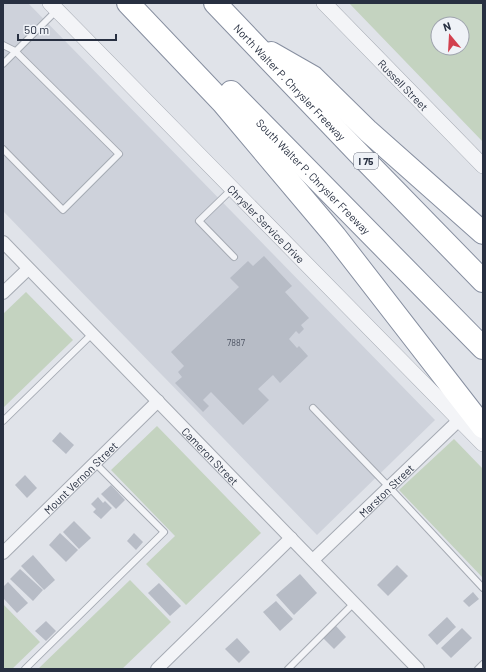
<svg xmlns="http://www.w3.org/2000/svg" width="486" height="672" font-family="Barlow,sans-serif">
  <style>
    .built { fill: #ced2db }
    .green { fill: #c4d3c0; fill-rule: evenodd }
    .building { fill: #b7bcc6 }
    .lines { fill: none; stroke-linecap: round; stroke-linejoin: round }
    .service-casing { stroke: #a5aab3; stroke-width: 8 }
    .minor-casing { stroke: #a5aab3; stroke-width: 14 }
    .tertiary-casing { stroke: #a5aab3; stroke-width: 16 }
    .motorway-casing { stroke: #878fa0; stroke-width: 24 }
    .service { stroke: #f3f4f7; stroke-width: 6 }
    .minor { stroke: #f3f4f7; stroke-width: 12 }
    .tertiary { stroke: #f3f4f7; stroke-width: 15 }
    .motorway { stroke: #fff; stroke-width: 22 }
    .labels { text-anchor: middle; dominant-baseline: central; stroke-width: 3.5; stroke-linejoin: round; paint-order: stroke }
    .number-label { font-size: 9px; fill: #4c5362 }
    .shield { fill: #eff2f7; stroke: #646a78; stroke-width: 1 }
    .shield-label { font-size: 10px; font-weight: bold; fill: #283041 }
    .street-label { font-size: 11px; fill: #283041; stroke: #eff2f7 }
  </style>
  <rect width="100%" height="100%" fill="#e0e3e9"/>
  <polygon class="built" points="3,3 28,3 435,420 317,535 3,211"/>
  <g class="green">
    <path d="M349,3H483V142ZM438,24H462V48H438Z"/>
    <polygon points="26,292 73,340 3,408 3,314"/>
    <polygon points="157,426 261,533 186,605 146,564 175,536 111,470"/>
    <polygon points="454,439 483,469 483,578 399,490"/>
    <polygon points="130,580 171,622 122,669 38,669"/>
    <polygon points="3,604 40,642 12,669 3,669"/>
  </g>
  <g class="building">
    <polygon points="264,256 292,286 285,292 309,318 301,325 304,329 299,334 296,331 289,339 297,348 299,346 308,356 280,383 273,375 258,389 269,400 243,425 211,392 203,400 209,406 203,412 175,383 182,377 178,372 184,366 171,352 239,287 230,278 248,261 253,266"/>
    <polygon points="60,432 74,445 66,454 52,441"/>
    <polygon points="25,475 37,488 27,498 15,485"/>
    <polygon points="111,485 125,500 116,509 101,494"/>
    <polygon points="98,497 103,503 105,501 112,508 101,519 93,512 96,509 91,504"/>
    <polygon points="74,521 91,538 79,549 63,532"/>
    <polygon points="60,533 78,550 66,562 49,545"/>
    <polygon points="134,533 143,542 136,550 127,541"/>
    <polygon points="33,555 55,580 44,590 21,566"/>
    <polygon points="397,565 408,576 388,596 377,585"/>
    <polygon points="20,569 43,590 33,601 10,579"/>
    <polygon points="300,574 317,593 294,615 276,595"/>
    <polygon points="8,582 28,603 17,613 3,598 3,587"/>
    <polygon points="159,583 181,606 170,616 148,593"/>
    <polygon points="473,592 479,599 469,607 463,601"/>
    <polygon points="276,601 293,619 280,631 263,612"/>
    <polygon points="447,617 456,627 437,645 428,635"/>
    <polygon points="46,621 56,631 46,641 35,631"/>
    <polygon points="336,626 346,637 334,649 323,638"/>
    <polygon points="462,628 472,638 451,658 441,648"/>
    <polygon points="237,638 250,652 239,663 225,649"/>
  </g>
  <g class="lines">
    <g class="service-casing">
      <g id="service">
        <polyline points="3,45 15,51 119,154 63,210 3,149"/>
        <polyline points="3,64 57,10"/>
        <polyline points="232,189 199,221 234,257"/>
        <polyline points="313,408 389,487 483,588"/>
        <polyline points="3,421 92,334"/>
        <polyline points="25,669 164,532 95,463"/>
        <polyline points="288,669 354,603"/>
        <polyline points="478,669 483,664"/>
      </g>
    </g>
    <g class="minor-casing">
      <g id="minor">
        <path id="s1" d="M3,242L418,669"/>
        <polyline points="3,293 28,269"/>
        <path id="s2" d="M3,553L158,401"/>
        <path id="s3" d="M313,560L459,420"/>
        <polyline points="157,669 291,538"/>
      </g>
    </g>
    <g class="tertiary-casing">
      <g id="tertiary">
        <path id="s4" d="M50,3L483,444"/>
        <path id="s5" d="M324,3L483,166"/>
      </g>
    </g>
    <g class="motorway-casing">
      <g id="motorway">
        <polyline points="128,3 223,103 335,236 483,427"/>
        <path id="s6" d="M215,3L364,159L483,281"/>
        <polyline points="271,53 313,77 368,131 483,233"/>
        <path id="s7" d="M231,92L483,348"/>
      </g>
    </g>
    <use href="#service" class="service"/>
    <use href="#minor" class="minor"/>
    <use href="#tertiary" class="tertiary"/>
    <use href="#motorway" class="motorway"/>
  </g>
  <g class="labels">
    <g class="number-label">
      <text x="236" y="342">7887</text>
    </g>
    <rect class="shield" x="354" y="153" width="24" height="16" rx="3"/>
    <g class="shield-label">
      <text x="366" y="161">I 75</text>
    </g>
    <g class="street-label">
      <text stroke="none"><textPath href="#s6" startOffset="109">North Walter P. Chrysler Freeway</textPath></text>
      <text stroke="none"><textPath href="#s5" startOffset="114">Russell Street</textPath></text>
      <text stroke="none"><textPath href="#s7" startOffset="118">South Walter P. Chrysler Freeway</textPath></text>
      <text stroke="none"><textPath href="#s4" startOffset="309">Chrysler Service Drive</textPath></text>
      <text stroke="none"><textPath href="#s1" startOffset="298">Cameron Street</textPath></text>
      <text stroke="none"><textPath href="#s2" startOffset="108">Mount Vernon Street</textPath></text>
      <text stroke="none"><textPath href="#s3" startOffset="101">Marston Street</textPath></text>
    </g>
  </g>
  <rect width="486" height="672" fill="none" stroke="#283041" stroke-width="8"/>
  <g transform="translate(450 36) rotate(342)"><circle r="19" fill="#eff2f7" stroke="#9fa4ae"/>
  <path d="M0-3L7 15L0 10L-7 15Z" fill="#d2404e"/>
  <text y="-6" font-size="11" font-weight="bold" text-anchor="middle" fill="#283041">N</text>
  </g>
  <path d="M18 34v6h98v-6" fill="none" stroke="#283041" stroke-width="2"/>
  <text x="24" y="34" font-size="12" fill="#283041" stroke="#eff2f7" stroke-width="3" paint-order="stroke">50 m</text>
</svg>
